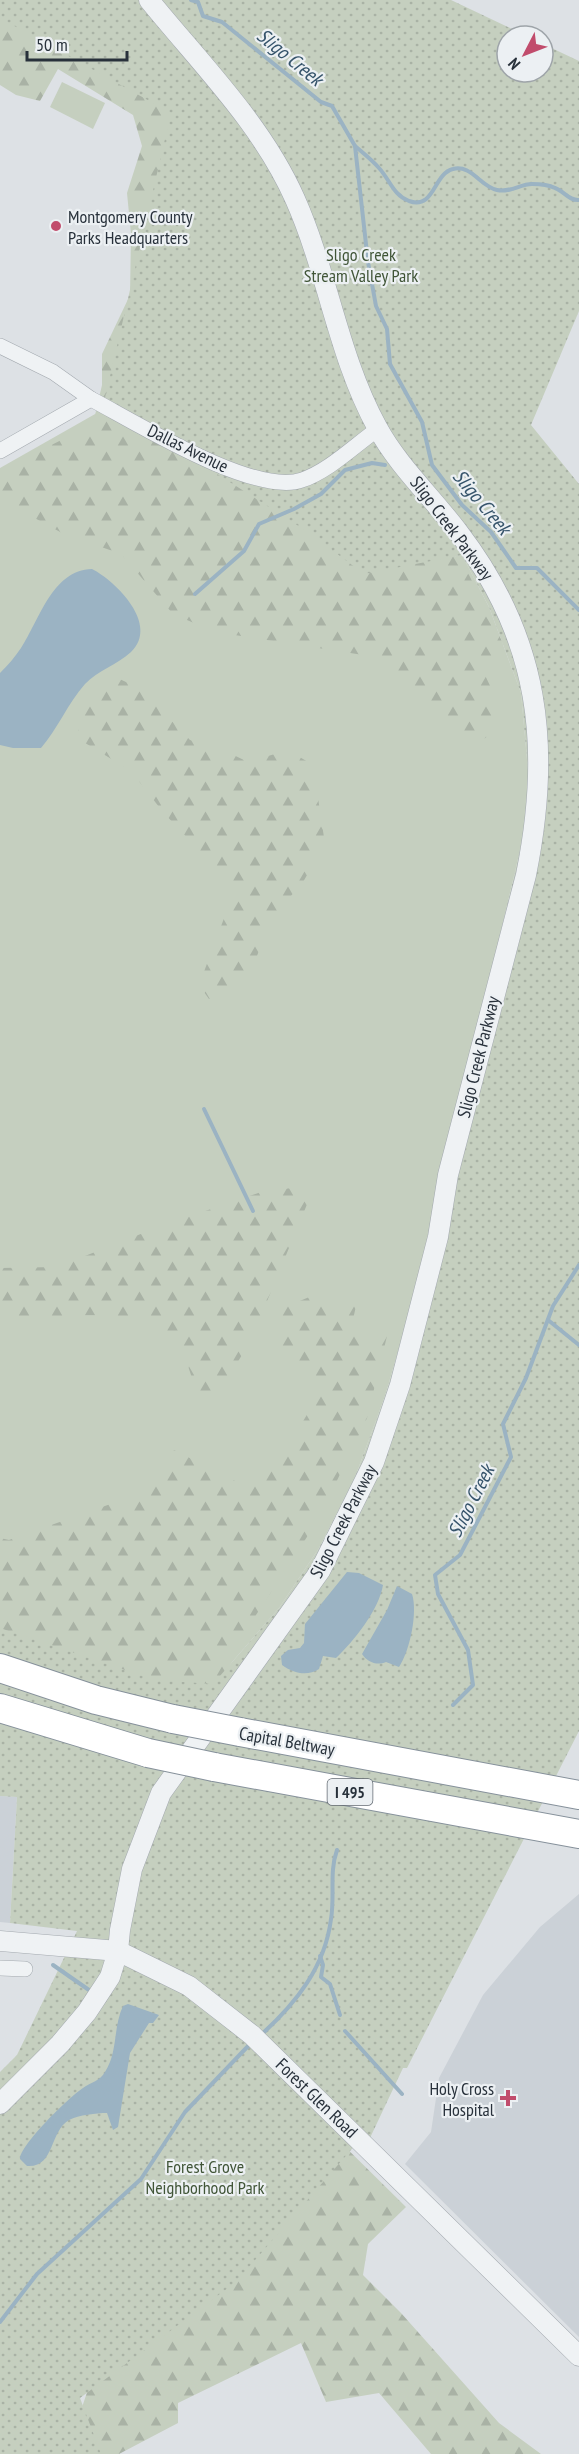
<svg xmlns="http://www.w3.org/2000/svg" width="579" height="2454" font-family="'PT Sans Narrow',sans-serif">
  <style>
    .built { fill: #cbd1d7 }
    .grass { fill: #c5cfbf }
    .forest { fill: url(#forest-firs) }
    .park { fill: url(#park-dots) }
    .water { fill: #9bb3c3 }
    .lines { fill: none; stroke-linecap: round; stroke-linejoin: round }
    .stream { stroke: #9bb3c3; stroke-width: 4 }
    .minor-casing { stroke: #a3a9af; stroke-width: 16 }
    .tertiary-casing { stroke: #a3a9af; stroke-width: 21 }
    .motorway-casing { stroke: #86919b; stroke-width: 30 }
    .minor { stroke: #eff2f4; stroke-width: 15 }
    .tertiary { stroke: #eff2f4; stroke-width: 20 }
    .motorway { stroke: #fff; stroke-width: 28 }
    .motorway-bridge-casing { stroke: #86919b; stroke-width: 30; stroke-linecap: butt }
    .motorway-bridge { stroke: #fff; stroke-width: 28 }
    .poi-dot { fill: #c14c6c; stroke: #ecf0f3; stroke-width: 2 }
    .labels { text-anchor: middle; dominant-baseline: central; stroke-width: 4.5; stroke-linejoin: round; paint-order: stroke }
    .shield { fill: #ecf0f3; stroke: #636a72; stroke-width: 1.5 }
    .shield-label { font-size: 16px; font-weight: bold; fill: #28313b }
    .poi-label { font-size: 18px; fill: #28313b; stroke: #ecf0f3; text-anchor: start }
    .park-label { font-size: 18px; fill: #405537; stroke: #ecf0f3 }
    .street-label { font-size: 18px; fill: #28313b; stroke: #ecf0f3 }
    .water-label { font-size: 20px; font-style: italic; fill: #36546b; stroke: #ecf0f3 }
  </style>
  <defs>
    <pattern id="forest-firs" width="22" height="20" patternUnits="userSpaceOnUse" patternTransform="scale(1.5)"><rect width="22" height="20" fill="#c5cfbf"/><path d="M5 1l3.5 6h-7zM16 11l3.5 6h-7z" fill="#a9b2a5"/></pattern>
    <pattern id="park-dots" width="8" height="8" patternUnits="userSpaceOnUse" patternTransform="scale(1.5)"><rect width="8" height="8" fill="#c5cfbf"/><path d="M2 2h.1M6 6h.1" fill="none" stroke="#a9b2a5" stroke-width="1.8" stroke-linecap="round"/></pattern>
  </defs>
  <rect width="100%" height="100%" fill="#dde1e5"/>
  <g class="built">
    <polygon points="0,1796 17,1797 10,1923 0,1922"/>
    <polygon points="579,1894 579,2337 405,2164 431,2132 439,2078 483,1995 540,1927"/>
  </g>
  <g class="grass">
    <polygon points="62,82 105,103 93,129 50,107"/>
    <polygon points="111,405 413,564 462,555 489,607 521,693 531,803 420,1277 385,1396 354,1480 319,1548 279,1608 213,1684 0,1628 0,468"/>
  </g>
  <g class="forest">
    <polygon points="0,0 119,0 397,479 469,575 503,643 483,671 502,711 490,734 470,751 376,657 215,632 173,614 121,554 62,533 0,499 0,471 93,424 102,385 102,354 130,295 131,234 127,193 142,146 133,115 58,69 40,101 16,95 0,85"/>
    <polygon points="111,675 141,689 190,740 217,747 248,762 288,750 313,765 325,844 303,882 271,919 252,969 229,991 209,999 199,985 235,889 163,812 131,771 77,738 82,712"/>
    <path d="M315,1185L251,1340L219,1393L197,1392C191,1377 187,1358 178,1344C151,1302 42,1317 0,1322V1268L57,1267L161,1226L261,1192Z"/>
    <polygon points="359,1293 351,1328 387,1336 367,1418 318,1520 256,1615 213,1698 0,1640 0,1538 9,1540 150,1490 174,1450 247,1487 286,1450 321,1391 277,1357 283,1308 314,1295 329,1309"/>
    <polygon points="323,2125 406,2207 368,2244 363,2275 401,2313 499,2423 541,2454 431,2454 379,2393 326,2402 301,2343 178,2403 178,2423 119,2454 52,2454 78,2419 98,2360"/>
  </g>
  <polygon class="park" points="0,0 451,0 527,36 507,36 507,72 543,72 543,44 579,61 579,311 531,425 579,484 579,1731 407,2068 403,2068 369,2140 364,2135 236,2282 80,2398 101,2454 0,2454 0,2072 17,2055 77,1931 10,1923 17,1797 0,1796 0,1628 155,1680 213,1684 279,1608 319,1548 354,1480 385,1396 420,1277 531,803 521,693 489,607 462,555 364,574 308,532 104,402 171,113 0,18"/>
  <g class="water">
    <path d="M92,569C116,581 160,625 131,652C117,665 98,670 85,684C68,703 57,730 41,748H13L0,745V673C8,665 15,657 21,648C39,621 52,570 92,569Z"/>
    <path d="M347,1572L359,1573L383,1585C379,1610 354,1641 336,1658L323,1656L319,1669C307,1677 293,1673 282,1665L281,1656L288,1650L300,1648L304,1643L305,1624Z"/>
    <path d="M397,1586L412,1594C418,1612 410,1651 399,1667L386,1662C377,1666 367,1662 362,1654L387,1610Z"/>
    <path d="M128,2004L159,2015L153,2023H149L130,2053L118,2127L113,2130L107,2113C96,2113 79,2115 69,2120C49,2132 55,2168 27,2166L20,2159C20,2145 69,2097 83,2088C91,2082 100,2081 105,2072C118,2052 113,2027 123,2006Z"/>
  </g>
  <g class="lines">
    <g class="stream">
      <polyline points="191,0 198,2 203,16 222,22 321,102 332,106 355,146 368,262 376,306 387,329 390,364 422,422 432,465 462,505 491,532 516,568 537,568 579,610"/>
      <path d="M355,146C363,153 372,160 379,168C390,180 393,195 409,201C435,210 433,174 453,169C471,164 481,187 497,190C510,193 520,184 532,184C539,184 549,185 555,188C564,191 569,201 579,200"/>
      <polyline points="195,594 244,551 259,524 294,509 321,494 345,470 372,463 385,465"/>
      <polyline points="204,1109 253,1211"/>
      <polyline points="548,1320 579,1345"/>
      <polyline points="453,1705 473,1685 468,1650 438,1594 435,1575 460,1555 511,1457 503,1424 526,1378 553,1306 579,1265"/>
      <polyline points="320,1956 323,1965 321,1977 330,1984 340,2015"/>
      <polyline points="53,1965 89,1990"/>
      <polyline points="345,2031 402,2094"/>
      <path d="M262,2034C296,2003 325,1967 331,1919C335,1896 329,1872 337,1850"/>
      <polyline points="0,2322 37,2274 141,2179 185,2112 251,2043"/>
    </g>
    <g class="minor-casing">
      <g id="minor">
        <polyline points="0,346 53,372 91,399"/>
        <path d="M0,451L91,399C135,422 255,497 302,480C329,471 355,445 378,429"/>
        <polyline points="0,1968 25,1969"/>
      </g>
    </g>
    <g class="tertiary-casing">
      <g id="tertiary">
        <polyline points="0,1941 118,1951 189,1986 252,2035 579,2356"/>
        <path d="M0,2104L60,2044L87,2012L110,1977L118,1951L120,1930L132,1869L161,1793L320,1571L374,1462L400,1385L438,1237L448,1175L526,875C552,747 540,639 459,533C433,498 398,466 377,427C338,356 328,273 295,199C262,124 200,63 149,0"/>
      </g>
    </g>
    <g class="motorway-casing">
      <g id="motorway">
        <polyline points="0,1668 96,1700 173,1719"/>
        <polyline points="0,1708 148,1753"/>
        <polyline points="240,1732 579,1795"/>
        <polyline points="214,1767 579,1834"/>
      </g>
    </g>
    <use href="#minor" class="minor"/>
    <use href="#tertiary" class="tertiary"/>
    <use href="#motorway" class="motorway"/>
    <g class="motorway-bridge-casing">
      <g id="motorway-bridge">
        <polyline points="173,1719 240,1732"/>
        <polyline points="148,1753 214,1767"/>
      </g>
    </g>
    <use href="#motorway-bridge" class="motorway-bridge"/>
  </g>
  <g class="poi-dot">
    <circle cx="56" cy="226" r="6"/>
    <path d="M505 2089h6v6h6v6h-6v6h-6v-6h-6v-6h6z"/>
  </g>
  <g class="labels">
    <rect class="shield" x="327.5" y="1779" width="45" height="26" rx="4.5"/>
    <g class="shield-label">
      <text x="350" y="1792">I 495</text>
    </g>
    <g class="poi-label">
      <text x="68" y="216">Montgomery County<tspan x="68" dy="21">Parks Headquarters</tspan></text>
      <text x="494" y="2088" text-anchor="end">Holy Cross<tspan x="494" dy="21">Hospital</tspan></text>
    </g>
    <g class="park-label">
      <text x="361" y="254">Sligo Creek<tspan x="361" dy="21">Stream Valley Park</tspan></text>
      <text x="205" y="2166">Forest Grove<tspan x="205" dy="21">Neighborhood Park</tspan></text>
    </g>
    <g class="street-label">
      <text transform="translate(188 448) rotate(26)">Dallas Avenue</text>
      <text transform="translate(452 528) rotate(53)">Sligo Creek Parkway</text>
      <text transform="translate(478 1057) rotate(-76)">Sligo Creek Parkway</text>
      <text transform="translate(343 1521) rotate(-63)">Sligo Creek Parkway</text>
      <text transform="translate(287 1741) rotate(10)">Capital Beltway</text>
      <text transform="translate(317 2098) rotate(44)">Forest Glen Road</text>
    </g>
    <g class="water-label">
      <text transform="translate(290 57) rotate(39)">Sligo Creek</text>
      <text transform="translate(482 502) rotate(50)">Sligo Creek</text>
      <text transform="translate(471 1501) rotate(-63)">Sligo Creek</text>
    </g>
  </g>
  <g transform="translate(525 54) rotate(228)"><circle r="28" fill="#ecf0f3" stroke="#9ea4a9" stroke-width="1.5"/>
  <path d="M0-4.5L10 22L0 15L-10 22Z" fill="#c14c6c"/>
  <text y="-9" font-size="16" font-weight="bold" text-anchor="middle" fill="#28313b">N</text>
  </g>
  <path d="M27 51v9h100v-9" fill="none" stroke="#28313b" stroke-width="3"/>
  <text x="36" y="51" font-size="18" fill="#28313b" stroke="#ecf0f3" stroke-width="4.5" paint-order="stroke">50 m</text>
</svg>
